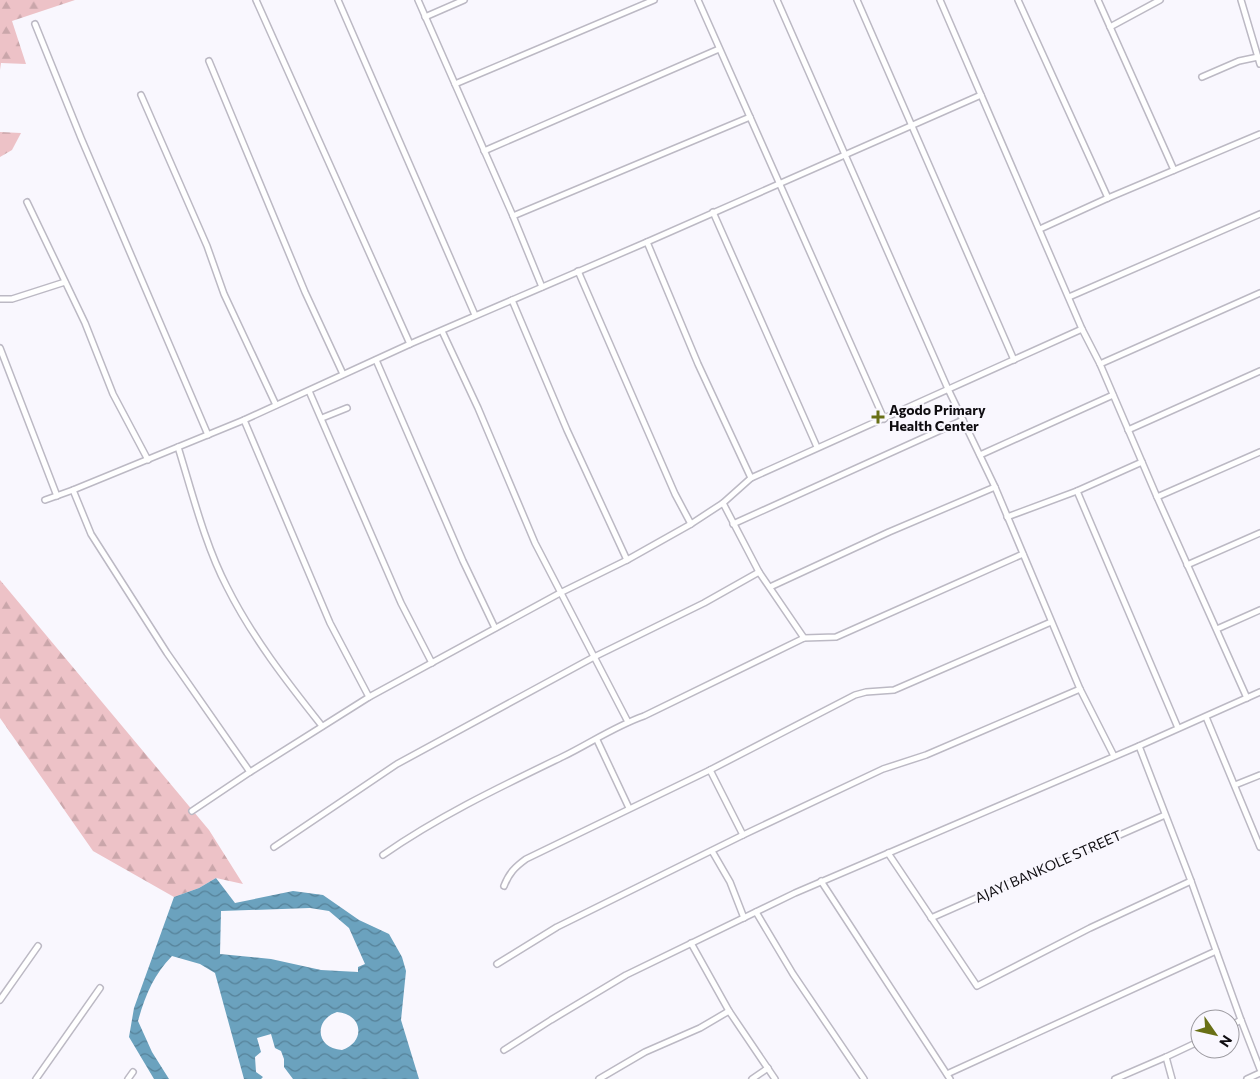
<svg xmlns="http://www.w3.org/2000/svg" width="1260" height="1079" font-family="Commissioner,sans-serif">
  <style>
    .forest { fill: url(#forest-firs) }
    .water { fill: url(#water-waves); fill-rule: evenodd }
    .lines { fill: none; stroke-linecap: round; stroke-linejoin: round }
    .street-casing { stroke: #bcb9c4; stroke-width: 8 }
    .street { stroke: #fff; stroke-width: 5 }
    .poi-dot { fill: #697016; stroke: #f9f7fe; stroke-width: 2 }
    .labels { text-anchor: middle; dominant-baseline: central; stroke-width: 4.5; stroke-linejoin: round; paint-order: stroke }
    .poi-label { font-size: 14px; font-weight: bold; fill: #0f0d11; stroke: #f9f7fe; text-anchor: start }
    .street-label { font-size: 14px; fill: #0f0d11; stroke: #f9f7fe }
  </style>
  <defs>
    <pattern id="forest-firs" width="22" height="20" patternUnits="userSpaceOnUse" patternTransform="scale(1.25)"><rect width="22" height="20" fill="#edc2c7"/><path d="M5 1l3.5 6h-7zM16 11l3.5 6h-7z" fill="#caa6aa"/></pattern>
    <pattern id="water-waves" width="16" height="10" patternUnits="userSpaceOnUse" patternTransform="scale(1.25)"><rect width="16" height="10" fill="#6ba2be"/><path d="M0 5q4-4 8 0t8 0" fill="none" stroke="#568299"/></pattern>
  </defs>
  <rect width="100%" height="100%" fill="#f9f7fe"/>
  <g class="forest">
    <polygon points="0,0 75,0 12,21 26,64 1,63 0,70"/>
    <polygon points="0,132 21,133 12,150 0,157"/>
    <polygon points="0,580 209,830 243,884 216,878 199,888 174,897 93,851 0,718"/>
  </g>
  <path class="water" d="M216,878L235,903L293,891L323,895L359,920L389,934L402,957L406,971L401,1020L419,1079H293L284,1067V1059L281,1051L275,1048L271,1034L257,1038L261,1052L255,1057L256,1072L263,1077L261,1079H244L215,973L200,964L172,956C154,974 145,996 138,1021L152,1052L169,1079H154L129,1037L134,1008L174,897L199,888ZM310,908L329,911L349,928L365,964L358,967V972L321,970L271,959L220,954L221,911ZM337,1012C363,1014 366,1042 342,1050C316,1049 313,1020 337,1012Z"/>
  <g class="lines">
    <g class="street-casing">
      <g id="street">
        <polyline points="256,0 410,344"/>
        <polyline points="338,0 475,315"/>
        <polyline points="418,0 513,216 542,287"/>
        <polyline points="698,0 884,419"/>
        <polyline points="777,0 948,389 995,487 1080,689 1114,756"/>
        <polyline points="857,0 1014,360"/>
        <polyline points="940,0 1082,329 1100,364 1157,497 1247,698"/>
        <polyline points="1018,0 1108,198"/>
        <polyline points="1098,0 1174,170"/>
        <polyline points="1241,0 1260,64"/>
        <polyline points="425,17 464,0"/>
        <polyline points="35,24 81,138 208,435"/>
        <polyline points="1110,27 1160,0"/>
        <polyline points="209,61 305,292 343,374"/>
        <polyline points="1202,77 1239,61 1258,57"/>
        <polyline points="455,84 654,0"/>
        <polyline points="141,95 207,246 224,294 276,405"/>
        <polyline points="484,151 719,49"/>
        <polyline points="27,202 85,323 113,394 148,460"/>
        <polyline points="713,212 817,447"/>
        <polyline points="513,216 750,117"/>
        <polyline points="1040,229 1108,198 1260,134"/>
        <polyline points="647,242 698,364 751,478"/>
        <polyline points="578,271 675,494 691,524"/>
        <polyline points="1069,297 1260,214"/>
        <polyline points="0,299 12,299 65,282"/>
        <polyline points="512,300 567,430 627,560"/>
        <polyline points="442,331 478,408 535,543 628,722"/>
        <polyline points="0,348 57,496"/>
        <polyline points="376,360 463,561 495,628"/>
        <polyline points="1100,364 1260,293"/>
        <polyline points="309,391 401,603 432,663"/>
        <polyline points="322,418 347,408"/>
        <polyline points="244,420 330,623 369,697"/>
        <polyline points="1128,430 1260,371"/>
        <path d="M178,447C192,492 205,545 227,587C252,637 287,682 322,726"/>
        <polyline points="980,455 1113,395"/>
        <polyline points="73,490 91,534 167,653 250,772"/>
        <polyline points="1077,491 1178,728"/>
        <polyline points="1157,497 1260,452"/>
        <polyline points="45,500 73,490 244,420 410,344 647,242 981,95"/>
        <polyline points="723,503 759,572 804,638"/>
        <polyline points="1007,517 1077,491 1142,462"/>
        <polyline points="733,524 963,420"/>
        <polyline points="1187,565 1260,533"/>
        <polyline points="770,587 889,532 995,487"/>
        <polyline points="1217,629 1260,610"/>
        <polyline points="1206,717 1260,847"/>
        <polyline points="597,740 629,808"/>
        <polyline points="1139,746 1191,881 1241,1020 1260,1069"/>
        <polyline points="710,770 743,835"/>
        <polyline points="1235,785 1260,775"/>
        <polyline points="192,811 250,772 369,697 560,593 627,560 691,524 723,503 751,478 1082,329"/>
        <polyline points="274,847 397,764 594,657 704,603 759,572"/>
        <polyline points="712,851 730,882 744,918"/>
        <polyline points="888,853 977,986 1090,928 1191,881"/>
        <path d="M383,855C439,816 500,787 562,757C589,744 615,726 644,716L804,638L836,637L1023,554"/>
        <polyline points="821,881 950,1079"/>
        <path d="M504,886C509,873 515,867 526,859L710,770L855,695L866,692L894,690L1051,622"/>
        <polyline points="756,912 793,974 864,1079"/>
        <polyline points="931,918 1165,815"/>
        <polyline points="691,943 729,1011 775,1079"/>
        <polyline points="497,964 557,927 743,835 883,769 926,755 1080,689"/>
        <polyline points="0,1000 38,946"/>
        <polyline points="1230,1026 1241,1020"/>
        <polyline points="504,1050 551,1020 626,975 795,893 1139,746 1260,692"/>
        <polyline points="1166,1057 1172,1079"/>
        <polyline points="947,1074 1216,951"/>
        <polyline points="36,1079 100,988"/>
        <polyline points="128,1079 133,1072"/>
        <polyline points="599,1079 645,1052 700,1028 729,1011"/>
        <polyline points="752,1079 768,1068"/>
        <polyline points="1115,1079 1166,1057 1200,1041"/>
        <polyline points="1247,1079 1260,1073"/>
      </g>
    </g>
    <use href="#street" class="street"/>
  </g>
  <path class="poi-dot" d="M875.5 409.5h5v5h5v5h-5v5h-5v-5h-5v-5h5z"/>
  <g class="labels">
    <g class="poi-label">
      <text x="889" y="409">Agodo Primary<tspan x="889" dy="16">Health Center</tspan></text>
    </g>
    <g class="street-label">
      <text transform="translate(1048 866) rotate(-24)">AJAYI BANKOLE STREET</text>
    </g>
  </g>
  <g transform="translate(1215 1034) rotate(124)"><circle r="24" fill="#f9f7fe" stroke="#9b999f"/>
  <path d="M0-4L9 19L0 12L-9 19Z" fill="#697016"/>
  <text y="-8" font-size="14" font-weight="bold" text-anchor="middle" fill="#0f0d11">N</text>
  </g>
</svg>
